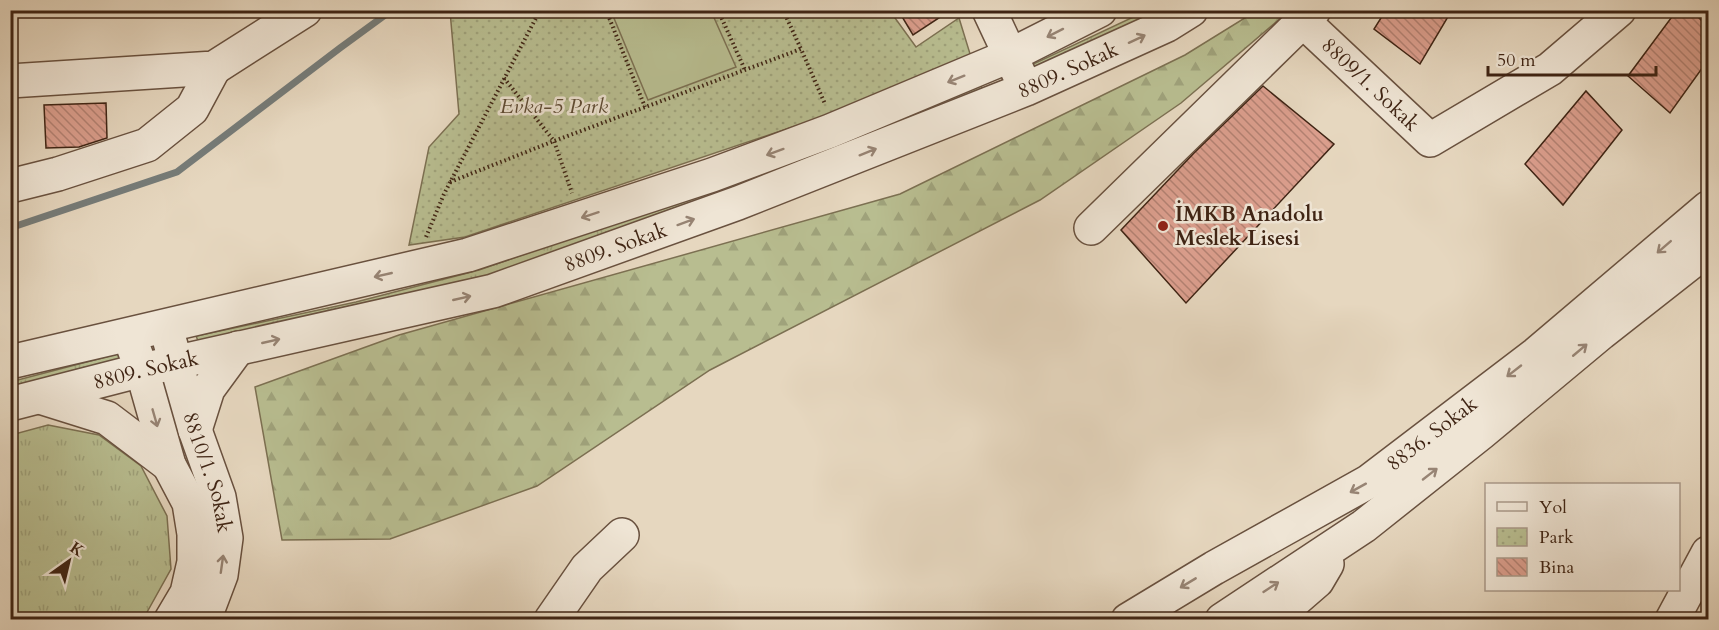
<svg xmlns="http://www.w3.org/2000/svg" width="1719" height="630" font-family="Cardo,serif">
  <style>
    .grass { fill: url(#grass-tufts); stroke: #7c7052; stroke-width: 1.5 }
    .forest { fill: url(#forest-firs); stroke: #7c7052; stroke-width: 1.5 }
    .park { fill: url(#park-dots); stroke: #7c7052; stroke-width: 1.5 }
    .pitch { fill: #b8bd90; stroke: #7c7052; stroke-width: 1.5 }
    .lines { fill: none; stroke-linecap: round; stroke-linejoin: round }
    .stream { stroke: #767c79; stroke-width: 7 }
    .building { fill: url(#building-back-hatch); stroke: #3f2414; stroke-width: 1.5 }
    .minor-casing { stroke: #69513f; stroke-width: 36 }
    .path { stroke: #3f2414; stroke-width: 4; stroke-dasharray: 1.5 3; stroke-linecap: butt }
    .minor { stroke: #efe5d5; stroke-width: 33 }
    .oneway { stroke: #978474 }
    .poi-dot { fill: #8f2418; stroke: #efe5d5; stroke-width: 2 }
    .labels { text-anchor: middle; dominant-baseline: central; stroke-width: 5; stroke-linejoin: round; paint-order: stroke }
    .street-label { font-size: 21px; fill: #3f2414; stroke: #efe5d5 }
    .park-label { font-size: 21px; font-style: italic; fill: #5d4a33; stroke: #efe5d5 }
    .poi-label { font-size: 21px; font-weight: bold; fill: #3f2414; stroke: #efe5d5; text-anchor: start }
  </style>
  <defs>
    <pattern id="grass-tufts" width="24" height="20" patternUnits="userSpaceOnUse" patternTransform="scale(1.5)"><rect width="24" height="20" fill="#b8bd90"/><path d="M3 7l-1-3M5 7V3M7 7l1-3M15 17l-1-3M17 17v-4M19 17l1-3" fill="none" stroke="#9fa27b"/></pattern>
    <pattern id="forest-firs" width="22" height="20" patternUnits="userSpaceOnUse" patternTransform="scale(1.5)"><rect width="22" height="20" fill="#b8bd90"/><path d="M5 1l3.5 6h-7zM16 11l3.5 6h-7z" fill="#9fa27b"/></pattern>
    <pattern id="park-dots" width="8" height="8" patternUnits="userSpaceOnUse" patternTransform="scale(1.5)"><rect width="8" height="8" fill="#b8bd90"/><path d="M2 2h.1M6 6h.1" fill="none" stroke="#9fa27b" stroke-width="1.8" stroke-linecap="round"/></pattern>
    <pattern id="building-back-hatch" width="6" height="6" patternUnits="userSpaceOnUse" patternTransform="scale(1.5)"><rect width="6" height="6" fill="#db9e8d"/><path d="M-1 5l2 2M0 0l6 6M5-1l2 2" fill="none" stroke="#b38172"/></pattern>
  </defs>
  <rect width="100%" height="100%" fill="#e6d7bf"/>
  <filter id="stains"><feTurbulence type="fractalNoise" baseFrequency=".00333" numOctaves="4"/><feColorMatrix values="0 0 0 0 .2 0 0 0 0 .09 0 0 0 0 .02 0 0 0 .5 -.17"/></filter>
  <radialGradient id="worn" r=".72"><stop offset=".6" stop-color="#630" stop-opacity="0"/><stop offset="1" stop-color="#630" stop-opacity=".3"/></radialGradient>
  <g class="grass">
    <polygon points="1146,11 1165,11 1032,73 1029,66"/>
    <polygon points="980,83 984,93 884,136 474,282 199,343 196,336 356,302 479,270 605,226"/>
    <polygon points="121,353 124,359 11,389 10,382"/>
    <polygon points="48,425 99,435 141,466 167,516 171,569 146,614 135,619 11,619 11,435"/>
  </g>
  <polygon class="forest" points="1256,11 1289,11 1181,103 1040,200 710,370 537,486 390,539 282,540 255,387 399,335 900,194 1185,55"/>
  <polygon class="park" points="450,11 890,11 916,47 959,18 971,57 840,111 465,237 409,245 429,147 459,114"/>
  <polygon class="pitch" points="611,11 711,11 736,67 648,100"/>
  <g class="lines">
    <polyline class="stream" points="10,228 177,172 340,48 392,10"/>
  </g>
  <g class="building">
    <polygon points="898,10 951,10 913,35"/>
    <polygon points="1386,10 1452,10 1420,64 1374,29"/>
    <polygon points="1677,10 1691,10 1708,27 1708,60 1670,113 1628,76"/>
    <polygon points="1263,86 1334,144 1186,303 1121,230 1194,153"/>
    <polygon points="1586,91 1622,130 1563,205 1525,164"/>
    <polygon points="106,103 107,138 79,147 46,148 44,105"/>
  </g>
  <g class="lines">
    <g class="minor-casing">
      <g id="minor">
        <polyline points="989,10 1019,74"/>
        <path id="s1" d="M1302,20L1430,140L1550,69L1619,10"/>
        <polyline points="10,81 214,68 305,10"/>
        <polyline points="10,186 58,174 147,145 192,109 214,68"/>
        <polyline points="1091,228 1314,10"/>
        <path id="s2" d="M170,342L195,430L219,497L226,538L221,575L204,620"/>
        <polyline points="134,349 142,370 169,465 189,503 194,534 194,562 187,593 171,620"/>
        <polyline points="10,362 468,255 712,175 830,131 1009,56 1100,10"/>
        <polyline points="40,397 107,418 169,465"/>
        <path id="s3" d="M10,404L142,370L493,291L738,203L1026,89L1167,25L1191,10"/>
        <polyline points="195,430 208,389 238,348"/>
        <polyline points="551,620 587,568 622,535"/>
        <path id="s4" d="M1128,620L1214,568L1368,482L1536,354L1708,208"/>
        <polyline points="1222,620 1364,526 1481,433 1601,333 1708,249"/>
        <polyline points="1272,620 1317,581 1327,564"/>
        <polyline points="1672,620 1708,553"/>
      </g>
    </g>
    <g class="path">
      <polyline points="606,10 645,107"/>
      <polyline points="718,10 745,70"/>
      <polyline points="783,10 801,49"/>
      <polyline points="504,78 554,141 572,193"/>
      <polyline points="450,182 554,141 801,49 825,104"/>
      <polyline points="426,237 444,194 537,16 537,10"/>
    </g>
    <use href="#minor" class="minor"/>
  </g>
  <defs><path id="oneway-shaft" d="M-6 0H5M1.5-3L5.5 0L1.5 3" fill="none" stroke-width="1.6" stroke-linecap="round" stroke-linejoin="round" transform="scale(1.5)"/></defs>
  <g class="oneway">
    <use href="#oneway-shaft" transform="translate(1055 33) rotate(153)"/>
    <use href="#oneway-shaft" transform="translate(1137 39) rotate(-25)"/>
    <use href="#oneway-shaft" transform="translate(956 79) rotate(158)"/>
    <use href="#oneway-shaft" transform="translate(775 152) rotate(160)"/>
    <use href="#oneway-shaft" transform="translate(868 152) rotate(-22)"/>
    <use href="#oneway-shaft" transform="translate(590 215) rotate(162)"/>
    <use href="#oneway-shaft" transform="translate(686 222) rotate(-20)"/>
    <use href="#oneway-shaft" transform="translate(1664 247) rotate(139)"/>
    <use href="#oneway-shaft" transform="translate(383 275) rotate(167)"/>
    <use href="#oneway-shaft" transform="translate(462 298) rotate(-13)"/>
    <use href="#oneway-shaft" transform="translate(271 341) rotate(-13)"/>
    <use href="#oneway-shaft" transform="translate(1580 350) rotate(-40)"/>
    <use href="#oneway-shaft" transform="translate(1514 371) rotate(142)"/>
    <use href="#oneway-shaft" transform="translate(155 418) rotate(74)"/>
    <use href="#oneway-shaft" transform="translate(1430 474) rotate(-38)"/>
    <use href="#oneway-shaft" transform="translate(1358 488) rotate(151)"/>
    <use href="#oneway-shaft" transform="translate(222 564) rotate(-82)"/>
    <use href="#oneway-shaft" transform="translate(1188 583) rotate(149)"/>
    <use href="#oneway-shaft" transform="translate(1271 587) rotate(-33)"/>
  </g>
  <circle class="poi-dot" cx="1163" cy="226" r="6"/>
  <g class="labels">
    <g class="street-label">
      <text stroke="none"><textPath href="#s3" startOffset="1112">8809. Sokak</textPath></text>
      <text stroke="none"><textPath href="#s1" startOffset="94">8809/1. Sokak</textPath></text>
      <text stroke="none"><textPath href="#s3" startOffset="626">8809. Sokak</textPath></text>
      <text stroke="none"><textPath href="#s3" startOffset="140">8809. Sokak</textPath></text>
      <text stroke="none"><textPath href="#s4" startOffset="357">8836. Sokak</textPath></text>
      <text stroke="none"><textPath href="#s2" startOffset="136">8810/1. Sokak</textPath></text>
    </g>
    <g class="park-label">
      <text x="554" y="106">Evka-5 Park</text>
    </g>
    <g class="poi-label">
      <text x="1175" y="214">İMKB Anadolu<tspan x="1175" dy="24">Meslek Lisesi</tspan></text>
    </g>
  </g>
  <rect width="1719" height="630" fill="none" stroke="#e6d7bf" stroke-width="36"/>
  <rect x="12" y="12" width="1695" height="606" fill="none" stroke="#3f2414" stroke-width="3"/>
  <rect x="18" y="18" width="1683" height="594" fill="none" stroke="#3f2414" stroke-width="1.5"/>
  <rect x="1485" y="483" width="195" height="108" fill="#efe5d5" stroke="#a99888" stroke-width="1.5"/>
  <rect x="1497" y="502" width="30" height="9" fill="#efe5d5" stroke="#a99888" stroke-width="1.5"/>
  <text x="1539" y="513" font-size="18" fill="#3f2414">Yol</text>
  <rect x="1497" y="528" width="30" height="18" fill="url(#park-dots)" stroke="#a99888" stroke-width="1.5"/>
  <text x="1539" y="543" font-size="18" fill="#3f2414">Park</text>
  <rect x="1497" y="558" width="30" height="18" fill="url(#building-back-hatch)" stroke="#a99888" stroke-width="1.5"/>
  <text x="1539" y="573" font-size="18" fill="#3f2414">Bina</text>
  <g transform="translate(69 561) rotate(34)" stroke="#efe5d5" stroke-width="4.5" paint-order="stroke">
  <path d="M0-4.5L10 22L0 15L-10 22Z" fill="#3f2414"/>
  <text y="-9" font-size="16" font-weight="bold" text-anchor="middle" fill="#3f2414">K</text>
  </g>
  <path d="M1488 66v9h168v-9" fill="none" stroke="#3f2414" stroke-width="3"/>
  <text x="1497" y="66" font-size="18" fill="#3f2414" stroke="#efe5d5" stroke-width="4.5" paint-order="stroke">50 m</text>
  <rect width="100%" height="100%" filter="url(#stains)"/>
  <rect width="100%" height="100%" fill="url(#worn)"/>
</svg>
